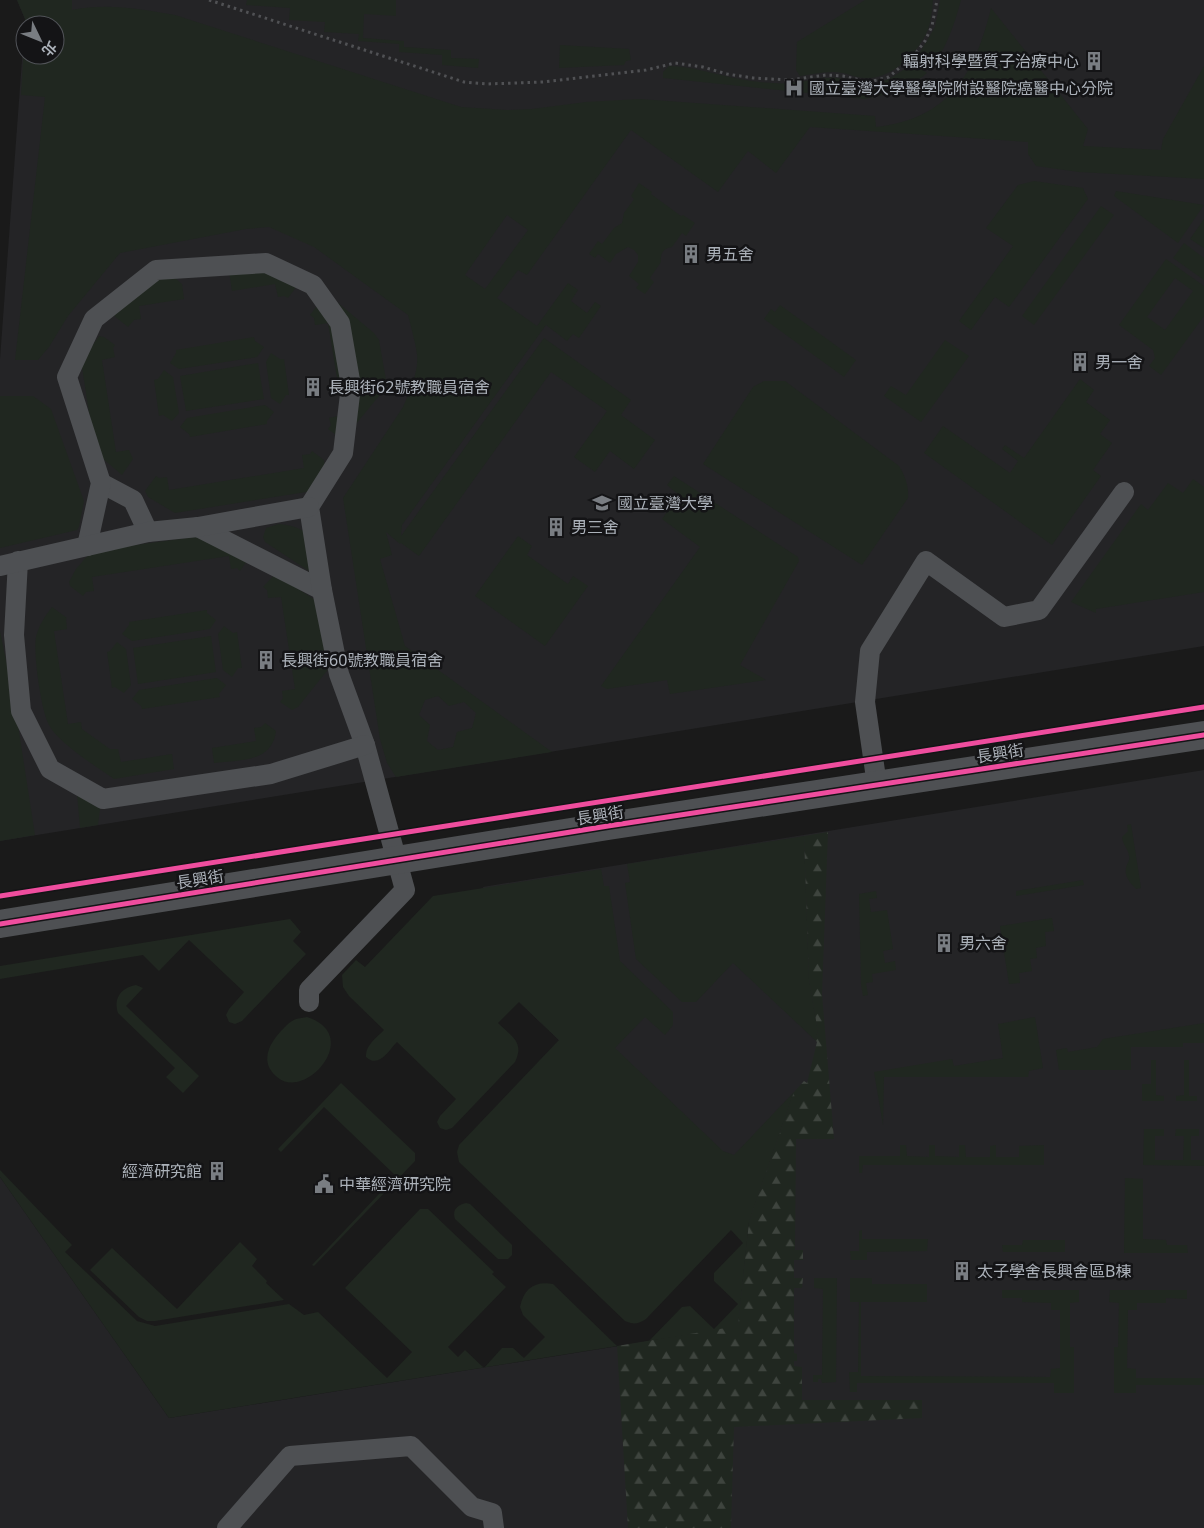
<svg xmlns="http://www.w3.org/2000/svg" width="1204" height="1528" font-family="'Noto Sans','Noto Sans TC',sans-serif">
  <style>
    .built { fill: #242426; fill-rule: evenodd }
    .green { fill: #202720; fill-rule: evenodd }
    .forest { fill: url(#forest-firs) }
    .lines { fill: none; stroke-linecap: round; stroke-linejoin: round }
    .path { stroke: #505154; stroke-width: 3; stroke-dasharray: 2.5 4; stroke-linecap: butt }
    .service { stroke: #4e5053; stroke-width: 20 }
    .minor { stroke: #4e5053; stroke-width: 28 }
    .cycleway-casing { stroke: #141416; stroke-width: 8 }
    .cycleway { stroke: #ef4d9e; stroke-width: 5 }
    .labels { text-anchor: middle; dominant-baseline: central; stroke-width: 5; stroke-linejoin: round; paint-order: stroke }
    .poi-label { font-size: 16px; fill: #acb2ba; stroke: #141416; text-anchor: start }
    .street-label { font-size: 16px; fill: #acb2ba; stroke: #141416 }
  </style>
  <defs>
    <pattern id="forest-firs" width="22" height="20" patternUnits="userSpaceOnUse" patternTransform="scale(1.25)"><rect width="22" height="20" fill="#202720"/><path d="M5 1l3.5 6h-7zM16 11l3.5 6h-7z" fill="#3e443e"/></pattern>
  </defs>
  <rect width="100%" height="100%" fill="#1a1a1a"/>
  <g class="built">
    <path d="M17,0H1204V646L0,841V359L25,19ZM25,25H55V55H25Z"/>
    <polygon points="1204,770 1204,1528 0,1528 0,1177 169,1418 737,1327 749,1222 493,977 483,887"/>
  </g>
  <g class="green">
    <path d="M17,0H72V10C106,3 140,9 175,15L461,107L507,110L532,109L586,102L640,99L875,116L876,127C949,119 975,74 991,8L1088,129L1083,146L1161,150L1163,139L1204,66V179L1079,172L1036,166L1028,154V142L810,127L776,173L748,151L718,192L631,130L527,275L518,270L497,298L537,326L568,283L578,290L571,301L587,313L595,302L601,306L579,338L573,334L567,341L546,325L402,525L401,536L544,338L631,400L621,415L655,440L634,469L610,451L595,472L574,457L607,411L551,372L419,556L401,543L400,544L386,532L392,555L380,559L405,646L552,752L396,777L387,763L380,739L343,498L403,407C410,391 419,371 417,354C415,341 411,327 408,315L314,247L269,227L246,229L120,253L68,316L49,347L38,360H15L45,97L21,95L25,27V55H55V25H25V19ZM507,215L528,230L485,289L465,275ZM438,696L449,706L464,702L476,713L472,728L457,732L453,747L438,750L427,741L430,725L419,715L425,700Z"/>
    <polygon points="247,0 396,0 396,16 364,14 363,38 404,41 404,47 451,50 451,58 479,59 478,68 442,65 442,55 399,52 399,44 358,41 359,34 324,32 325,22 289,20 290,8 246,5"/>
    <path d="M865,0H933C932,12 931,24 926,34C915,55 894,76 870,78C860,79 852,75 843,73C829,70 814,74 800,76L796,70L797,42Z"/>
    <path d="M940,0H961C954,25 947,48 930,69L919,59V54L935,27Z"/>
    <polygon points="560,45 629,49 631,60 626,61 624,65 559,68"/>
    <path d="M669,66C694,66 726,78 752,81C765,83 779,84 791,83C804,82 816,78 829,78C840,77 850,81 859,84C877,88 896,76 908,66H918L927,73C907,90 890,94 864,99L663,78V72Z"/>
    <polygon points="1034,181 1083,188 1088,199 1009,307 995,297 971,330 959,321 1013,246 986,228 1018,185"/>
    <path d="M639,183L652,192L651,194L681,216L683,215L695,223L686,236L682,233L672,247C663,248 660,254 661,262L650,278L654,282L645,294L636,288L639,284L629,276L638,262V255L634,250L628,247L616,254L610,263L598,254L595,258L589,254L598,241L602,244L614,228L622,223L624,213L634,199L631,196Z"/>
    <polygon points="1116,191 1204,205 1178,243 1114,196"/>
    <polygon points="1101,206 1114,215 1034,325 1022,316"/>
    <polygon points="1204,219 1204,248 1190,239"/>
    <polygon points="1184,243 1204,258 1204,280 1173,258"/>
    <path d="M1166,259L1204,286V316L1161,375L1149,366L1155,358L1153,350L1119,325ZM1175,278L1193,291L1165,330L1147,317Z"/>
    <polygon points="246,264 297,286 288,298 284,296 278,297 275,284 232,291 229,272"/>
    <polygon points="175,278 182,284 184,299 139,306 141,319 134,320 128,327 113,315 133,281"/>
    <polygon points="331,297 374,333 379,340 386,380 379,396 351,430 340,438 328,429 331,425 329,418 343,415 328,323 315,325 314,318 310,315 320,302"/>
    <polygon points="780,305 856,360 844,377 764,319 771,309 775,312"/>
    <polygon points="99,336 104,337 115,345 113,348 115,357 102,360 116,452 129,450 133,459 122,475 95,452 82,367 84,358"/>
    <polygon points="254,337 255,341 264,347 257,357 179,369 170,363 176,353 176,350"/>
    <polygon points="945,340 969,356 921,422 884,396 891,386 906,395"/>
    <polygon points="271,353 280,359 284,359 289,395 286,395 280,404 271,398 266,362"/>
    <polygon points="258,363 264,399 186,411 180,376"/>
    <polygon points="164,370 173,377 179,413 172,421 163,415 159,416 154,380 158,379"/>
    <polygon points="1080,379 1094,390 1086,402 1110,420 1100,434 1112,443 1093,470 1101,476 1052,545 924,453 943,426 1010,473 1018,461 1002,449 1005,445 1024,458"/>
    <path d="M764,381H785L899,466C905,475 909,487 908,498L862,565L703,464L753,387Z"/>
    <polygon points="0,396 33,396 51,409 84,501 79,527 77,530 0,548"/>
    <polygon points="265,405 274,412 267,421 267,424 190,437 189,434 180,427 187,418"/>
    <polygon points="312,451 324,460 325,467 311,489 306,492 175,513 148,497 145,491 156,476 159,478 167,477 169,490 304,468 302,455 310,454"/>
    <polygon points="674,476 798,557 799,561 740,665 766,680 670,694 667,680 607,689 601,686 700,547 662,519 679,495 667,485"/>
    <polygon points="1193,479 1204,487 1204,592 1096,609 1096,613 1071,602 1141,504 1148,510 1168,483 1183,493"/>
    <path d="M279,524C291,525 300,528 310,535L312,573L265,542L263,537L266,528Z"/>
    <polygon points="203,536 249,558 240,571 237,568 231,569 229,556 92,577 94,591 86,592 83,596 70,586 69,582 76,569 88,555 105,549"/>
    <polygon points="518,536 532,546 527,555 568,584 573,576 588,586 545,646 475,596"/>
    <polygon points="275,574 326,607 330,667 298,707 292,710 280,702 283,698 282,691 295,689 281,597 268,598 267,590 263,587"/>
    <path d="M52,607L67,618L66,619L67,629L54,631L68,724L81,722L82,729L110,749H118L121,762L172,754L174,769L114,779C96,766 59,744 49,725C41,710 33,653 36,637C39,625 45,616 52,607Z"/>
    <polygon points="207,610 207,613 216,620 210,629 132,641 122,634 129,625 129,622"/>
    <polygon points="224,626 233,633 237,632 242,668 238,668 232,677 223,670 218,634"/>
    <polygon points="0,631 14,699 35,835 0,841"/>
    <polygon points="211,636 216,672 138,684 133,648"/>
    <polygon points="117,642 126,649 131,685 124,693 115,687 112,688 107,652 110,651"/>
    <polygon points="217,678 226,685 219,694 220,697 142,709 141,706 132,699 139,690"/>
    <path d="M265,723L276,731C272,763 239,760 214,763L212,748L256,741L254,728L261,727Z"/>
    <polygon points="76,783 102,794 98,825 80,828"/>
    <path d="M1131,824L1141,888L1136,889C1130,883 1124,876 1126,868C1127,863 1130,861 1129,856C1128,848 1123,846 1122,837L1128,831L1127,825Z"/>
    <polygon points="804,836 809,979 818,1032 815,1040 733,963 696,1002 682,1002 636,959 625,883 630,882 627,864"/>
    <path d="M601,869L604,886H609L620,961L673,1012V1025L665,1035L645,1017L615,1048L723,1151L734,1155L794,1092L749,1222L738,1327L649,1341L682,1307L690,1306L714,1329L738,1304L714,1281V1273L743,1243L731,1230L646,1319C638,1324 634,1325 625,1321L459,1162L457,1152L459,1145L559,1040L519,1002L498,1023C511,1036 525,1042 515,1062L452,1128L446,1130L440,1128L437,1122L440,1116L456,1099L397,1042C389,1050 379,1069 366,1057C365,1046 376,1038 384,1030L349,996L343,987L342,975L356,960L365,967L433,896Z"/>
    <polygon points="1083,880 1084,885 1016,896 1016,891"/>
    <polygon points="876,891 877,898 869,899 871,912 887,910 893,949 883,951 885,963 895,961 896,970 872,974 873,982 866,983 868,995 863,996 861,984 859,894"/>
    <polygon points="1052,918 1054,931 1045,932 1046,946 1036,948 1037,958 1030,959 1032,971 1019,973 1020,983 1009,984 1000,926"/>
    <polygon points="290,919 301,932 293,941 306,954 242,1021 235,1024 229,1022 226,1015 229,1009 244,992 189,940 159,971 143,955 0,979 0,966"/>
    <path d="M136,985L143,988L126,1006L199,1076L183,1093L166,1077L175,1068L118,1013C113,998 121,988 136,985Z"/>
    <path d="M307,1017C364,1035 305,1102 277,1077C260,1063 268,1045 281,1031C285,1027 290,1021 296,1019C299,1018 304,1018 307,1017Z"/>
    <polygon points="1035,1017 1043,1068 1029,1071 1028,1077 884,1077 883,1125 874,1072 952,1059 954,1066 1003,1058 998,1024"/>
    <polygon points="1204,1023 1204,1043 1183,1043 1183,1047 1131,1047 1131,1070 1059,1070 1056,1050 1067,1048 1068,1052 1097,1047 1103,1039"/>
    <polygon points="1151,1060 1156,1060 1156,1095 1164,1096 1164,1101 1142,1101 1142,1084 1151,1084"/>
    <polygon points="1184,1060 1189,1060 1189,1096 1197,1096 1197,1101 1176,1101 1176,1096 1184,1095"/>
    <polygon points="341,1083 415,1153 415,1161 314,1266 312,1265 396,1176 324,1107 281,1152 278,1149"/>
    <polygon points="1144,1129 1164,1129 1164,1136 1155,1136 1155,1160 1183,1160 1184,1136 1175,1136 1176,1129 1199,1129 1199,1136 1191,1136 1191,1160 1204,1160 1204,1166 1143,1165"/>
    <polygon points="900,1145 906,1145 907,1156 929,1157 929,1145 935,1145 935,1156 959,1157 959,1145 965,1145 966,1157 990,1157 990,1146 996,1145 996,1157 1019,1157 1019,1146 1044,1145 1044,1165 863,1165 862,1173 859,1173 859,1156 900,1156"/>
    <path d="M0,1170L72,1245L65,1252L137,1321L155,1326L289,1304L304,1315L318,1312L387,1378L412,1352L345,1288L420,1209H428L494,1272L492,1274L506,1287L448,1347L458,1357L465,1350L484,1368L502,1348H513L524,1358L545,1337L523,1315L520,1307C524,1288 535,1281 553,1284L617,1346L169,1418L0,1177Z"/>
    <polygon points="1125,1178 1143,1179 1143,1239 1166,1240 1167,1245 1187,1245 1188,1253 1124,1253"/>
    <path d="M466,1203L470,1204L512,1245V1255L508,1259H498L455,1219C452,1210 457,1205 466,1203Z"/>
    <polygon points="862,1230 862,1239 928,1239 927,1251 867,1252 867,1260 851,1260 850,1251 859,1251 859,1231"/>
    <polygon points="1023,1240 1065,1240 1065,1252 1003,1252 1002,1245 1022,1245"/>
    <polygon points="240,1242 257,1259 252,1266 267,1281 266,1283 284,1300 155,1321 147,1321 139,1317 90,1270 112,1248 177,1309"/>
    <polygon points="814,1278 837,1278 836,1382 822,1383 821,1379 818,1379 818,1382 813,1382 813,1375 822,1375 823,1289 814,1288"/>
    <polygon points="850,1278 872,1278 872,1284 927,1284 927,1302 861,1302 861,1376 1050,1377 1051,1369 1060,1368 1060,1310 1051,1310 1051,1303 1022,1302 1022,1298 1002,1298 1002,1290 1079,1290 1079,1302 1070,1303 1070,1347 1074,1347 1074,1393 1054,1393 1054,1383 857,1383 857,1392 850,1392 849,1372 858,1372 859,1302 850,1302"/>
    <polygon points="1110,1290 1187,1290 1187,1299 1166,1298 1166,1303 1137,1303 1137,1310 1128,1310 1127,1368 1136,1369 1136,1378 1204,1378 1204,1385 1136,1385 1136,1393 1114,1393 1114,1347 1118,1347 1119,1303 1109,1302"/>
  </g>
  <polygon class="forest" points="828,832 822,994 834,1139 796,1139 795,1250 803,1250 803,1260 794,1260 794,1278 803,1278 802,1288 794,1288 794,1353 797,1354 797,1361 794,1361 794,1366 802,1367 802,1400 922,1400 922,1418 734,1427 731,1528 628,1528 617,1346 738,1326 749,1222 794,1092 804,1081 807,1083 817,1042 815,1040 818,1032 809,979 804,836"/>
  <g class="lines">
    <polyline class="path" points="209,0 464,82 487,84 543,82 646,70 675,63 703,67 727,74 753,78 790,80 826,75 843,76 869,82 889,77 915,54 925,41 932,26 937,0"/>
    <g class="service">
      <polyline points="101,483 133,500 148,532"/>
      <polyline points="198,527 322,590"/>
      <polyline points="87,546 101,483 67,377 94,319 156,270 266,263 313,285 340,323 351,386 343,453 309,507 322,590 339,674 365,745 405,890 309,990 309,1002"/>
      <polyline points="18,561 14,635 21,711 50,769 103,799 271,774 365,745"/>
      <polyline points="0,566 148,532 198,527 309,507"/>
      <polyline points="877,785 865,702 870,651 926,561 1004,617 1039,610 1124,492"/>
      <polyline points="227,1528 290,1456 411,1446 472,1507 492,1513 494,1528"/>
    </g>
    <polyline class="minor" points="0,924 608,826 1204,735"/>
    <g class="cycleway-casing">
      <g id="cycleway">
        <polyline points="0,896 1204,707"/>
        <polyline points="0,924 608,826 1204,735"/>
      </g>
    </g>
    <use href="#cycleway" class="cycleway"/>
  </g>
  <defs>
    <g id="building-bare" transform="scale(1.5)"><path d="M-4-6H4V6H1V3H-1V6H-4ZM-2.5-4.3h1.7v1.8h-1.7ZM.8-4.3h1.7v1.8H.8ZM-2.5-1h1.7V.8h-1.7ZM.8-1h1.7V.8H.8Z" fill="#797d82" stroke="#141416" stroke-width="2.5" paint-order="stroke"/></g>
    <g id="hospital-bare" transform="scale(1.5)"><path d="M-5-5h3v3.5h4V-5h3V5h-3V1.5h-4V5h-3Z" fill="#797d82" stroke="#141416" stroke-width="2.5" paint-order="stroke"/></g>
    <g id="university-bare" transform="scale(1.5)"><path d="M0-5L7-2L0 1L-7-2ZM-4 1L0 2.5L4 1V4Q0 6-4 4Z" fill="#797d82" stroke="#141416" stroke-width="2.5" paint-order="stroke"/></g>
    <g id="civic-bare" transform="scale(1.5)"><path d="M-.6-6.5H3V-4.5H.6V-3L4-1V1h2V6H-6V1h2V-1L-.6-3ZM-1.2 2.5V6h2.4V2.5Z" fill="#797d82" stroke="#141416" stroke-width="2.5" paint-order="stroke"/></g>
  </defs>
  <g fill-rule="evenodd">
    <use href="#building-bare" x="1094" y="61"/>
    <use href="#hospital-bare" x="794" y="88"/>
    <use href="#building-bare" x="691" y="254"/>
    <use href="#building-bare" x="1080" y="362"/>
    <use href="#building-bare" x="313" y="387"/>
    <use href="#university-bare" x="602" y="503"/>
    <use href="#building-bare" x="556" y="527"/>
    <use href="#building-bare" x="266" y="660"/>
    <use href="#building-bare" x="944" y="943"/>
    <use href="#building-bare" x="217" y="1171"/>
    <use href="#civic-bare" x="324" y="1184"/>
    <use href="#building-bare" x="962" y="1271"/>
  </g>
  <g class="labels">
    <g class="poi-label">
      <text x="1079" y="61" text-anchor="end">輻射科學暨質子治療中心</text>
      <text x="809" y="88">國立臺灣大學醫學院附設醫院癌醫中心分院</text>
      <text x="706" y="254">男五舍</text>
      <text x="1095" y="362">男一舍</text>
      <text x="328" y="387">長興街62號教職員宿舍</text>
      <text x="617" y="503">國立臺灣大學</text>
      <text x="571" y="527">男三舍</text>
      <text x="281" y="660">長興街60號教職員宿舍</text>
      <text x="959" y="943">男六舍</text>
      <text x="202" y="1171" text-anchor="end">經濟研究館</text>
      <text x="339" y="1184">中華經濟研究院</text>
      <text x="977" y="1271">太子學舍長興舍區B棟</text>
    </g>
    <g class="street-label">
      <text transform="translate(1000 753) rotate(-9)">長興街</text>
      <text transform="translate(600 815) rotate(-9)">長興街</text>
      <text transform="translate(200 879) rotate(-9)">長興街</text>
    </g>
  </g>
  <g transform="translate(40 40) rotate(133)"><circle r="24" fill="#141416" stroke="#515358"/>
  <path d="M0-4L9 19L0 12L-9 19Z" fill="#797d82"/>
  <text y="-8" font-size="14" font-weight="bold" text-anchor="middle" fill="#acb2ba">北</text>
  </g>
</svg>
